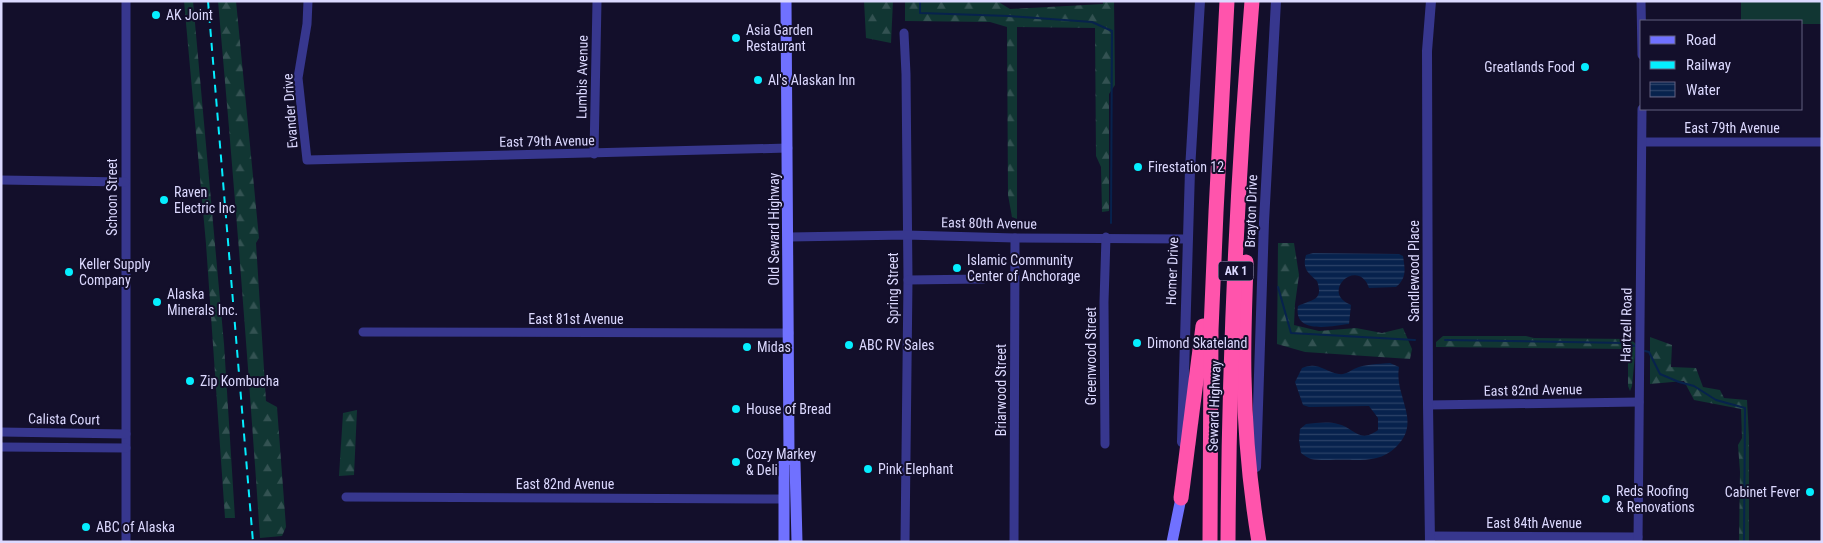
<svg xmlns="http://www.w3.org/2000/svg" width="1823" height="543" font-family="'Roboto Condensed',sans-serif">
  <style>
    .forest { fill: url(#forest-firs) }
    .park { fill: #113633 }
    .water { fill: url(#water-rules) }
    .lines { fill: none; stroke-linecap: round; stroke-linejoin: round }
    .stream { stroke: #07224d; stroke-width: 2 }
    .minor { stroke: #37378e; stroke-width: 9 }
    .tertiary { stroke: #37378e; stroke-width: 10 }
    .secondary { stroke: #7071ff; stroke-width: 11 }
    .motorway { stroke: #ff54ac; stroke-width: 15 }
    .rail { stroke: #05eeff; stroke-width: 2; stroke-dasharray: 8 6; stroke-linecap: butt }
    .poi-dot { fill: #05eeff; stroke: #130f2b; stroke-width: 2 }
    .labels { text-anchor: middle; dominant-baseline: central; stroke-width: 4; stroke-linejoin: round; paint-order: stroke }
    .shield { fill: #130f2b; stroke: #a09cbf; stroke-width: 1 }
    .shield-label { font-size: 12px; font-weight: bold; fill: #dcd9ff }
    .poi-label { font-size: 14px; fill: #dcd9ff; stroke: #130f2b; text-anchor: start }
    .street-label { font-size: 14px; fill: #dcd9ff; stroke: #130f2b }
  </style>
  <defs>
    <pattern id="forest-firs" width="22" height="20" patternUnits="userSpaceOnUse" patternTransform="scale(1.25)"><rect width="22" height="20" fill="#113633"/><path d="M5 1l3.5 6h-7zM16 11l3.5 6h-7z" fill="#335252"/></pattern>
    <pattern id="water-rules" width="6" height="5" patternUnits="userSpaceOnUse" patternTransform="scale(1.25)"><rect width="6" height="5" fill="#07224d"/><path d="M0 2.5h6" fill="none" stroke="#2b4268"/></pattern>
  </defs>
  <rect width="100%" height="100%" fill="#130f2b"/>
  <g class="forest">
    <polygon points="184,1 193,1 224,344 235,518 225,518 206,244"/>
    <path d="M218,1H236L259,238L256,243L266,401L277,407L286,527L282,536L260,538C248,359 234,180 218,1Z"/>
    <polygon points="864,1 893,1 891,43 866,38"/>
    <polygon points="905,1 997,1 1010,9 1103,4 1103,1 1114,1 1115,85 1109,94 1109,211 1102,212 1101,167 1096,156 1095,28 1017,27 1017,219 1012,217 1008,195 1007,27 990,22 905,21"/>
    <polygon points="1278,243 1294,243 1299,275 1295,304 1294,325 1319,331 1356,328 1382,333 1403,328 1412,349 1410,359 1305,352 1277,344"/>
    <polygon points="1443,336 1526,336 1534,338 1630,339 1636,344 1632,386 1630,391 1628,386 1628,349 1436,347 1436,342"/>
    <polygon points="1650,337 1672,345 1671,367 1696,368 1703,387 1720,390 1724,398 1747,400 1749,437 1749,542 1739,542 1740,472 1738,445 1742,438 1741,409 1694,400 1684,381 1650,384"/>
    <polygon points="357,410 354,475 339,476 343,413"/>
  </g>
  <polygon class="park" points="1741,1 1822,1 1822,24 1802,24 1802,21 1741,21"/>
  <g class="water">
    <path d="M1313,253L1399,254L1403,256C1405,269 1407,278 1396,287L1369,288C1360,261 1330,283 1341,298C1343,301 1347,303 1351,305L1349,324C1332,326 1293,335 1298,306C1312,299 1324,301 1317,281C1308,273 1302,269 1306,255Z"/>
    <path d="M1390,363L1399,367C1394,397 1423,422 1396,447C1384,459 1370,460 1354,460C1343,459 1321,461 1311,459C1308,458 1304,455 1301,453L1299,440L1300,429L1306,424C1316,423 1328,421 1338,424C1355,428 1359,444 1378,430V418L1369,406L1309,407L1303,405L1295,382L1302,368C1318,361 1325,372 1339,374C1345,375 1350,371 1354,369C1365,364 1378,364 1390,363Z"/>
  </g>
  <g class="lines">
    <g class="stream">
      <polyline points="920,1 920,13 1009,16 1092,22 1112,31 1111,223"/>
      <polyline points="1278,287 1291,333 1415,340"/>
      <polyline points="1445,340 1625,343 1634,346"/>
      <polyline points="1645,351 1649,352 1660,374 1679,382 1694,386 1716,400 1745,408 1744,542"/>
    </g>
    <g class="minor">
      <polyline points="126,1 126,542"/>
      <polyline points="308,1 307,24 298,78 307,160 788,148"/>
      <polyline points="1641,1 1642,55"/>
      <polyline points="904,33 906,74 908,280 905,542"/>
      <polyline points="1643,142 1822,142"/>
      <polyline points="594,154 597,1"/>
      <polyline points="1,180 125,182"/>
      <polyline points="790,237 906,235 1015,238 1188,239"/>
      <polyline points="908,280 983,279"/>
      <polyline points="363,332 789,333"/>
      <polyline points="1428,405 1639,402"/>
      <polyline points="1,432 126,434"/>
      <polyline points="1105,444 1104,302 1106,237"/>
      <polyline points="1,447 126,448"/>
      <polyline points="346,497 784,499"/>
      <polyline points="1430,536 1638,537"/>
      <polyline points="1014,542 1015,238"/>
      <polyline points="1638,542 1642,109"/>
    </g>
    <g class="tertiary">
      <polyline points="1182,442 1190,170 1200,1"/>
      <polyline points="1256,467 1264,222 1276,1"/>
      <polyline points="1430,542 1428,405 1427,51 1431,1"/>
    </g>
    <g class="secondary">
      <polyline points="789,456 795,463 797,542"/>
      <path d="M784,542V463L789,456C789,305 788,153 786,1"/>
      <polyline points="1172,542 1181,498"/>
    </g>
    <g class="motorway">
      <path d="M1246,262C1245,300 1243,339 1244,377C1245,432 1250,488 1259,542"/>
      <polyline points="1181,498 1203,326"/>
      <polyline points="1210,542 1211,330 1216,212 1227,1"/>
      <path d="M1228,542C1229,362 1237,181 1252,1"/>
    </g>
    <polyline class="rail" points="208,1 253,542"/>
  </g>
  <g class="poi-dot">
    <circle cx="156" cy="15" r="5"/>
    <circle cx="736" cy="38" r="5"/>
    <circle cx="1585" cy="67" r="5"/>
    <circle cx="758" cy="80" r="5"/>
    <circle cx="1138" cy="167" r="5"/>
    <circle cx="164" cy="200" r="5"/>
    <circle cx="957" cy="268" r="5"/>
    <circle cx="69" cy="272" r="5"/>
    <circle cx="157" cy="302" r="5"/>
    <circle cx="1137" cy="343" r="5"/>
    <circle cx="849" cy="345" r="5"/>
    <circle cx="747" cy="347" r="5"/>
    <circle cx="190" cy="381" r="5"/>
    <circle cx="736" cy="409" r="5"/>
    <circle cx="736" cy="462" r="5"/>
    <circle cx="868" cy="469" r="5"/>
    <circle cx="1810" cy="492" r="5"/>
    <circle cx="1606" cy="499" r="5"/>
    <circle cx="86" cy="527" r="5"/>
  </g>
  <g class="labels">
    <rect class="shield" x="1218.5" y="261.5" width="35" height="19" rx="4"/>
    <g class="shield-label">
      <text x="1236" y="271">AK 1</text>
    </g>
    <g class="poi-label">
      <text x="166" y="15">AK Joint</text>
      <text x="746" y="30">Asia Garden<tspan x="746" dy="16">Restaurant</tspan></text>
      <text x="1575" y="67" text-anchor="end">Greatlands Food</text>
      <text x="768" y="80">Al's Alaskan Inn</text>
      <text x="1148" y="167">Firestation 12</text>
      <text x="174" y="192">Raven<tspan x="174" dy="16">Electric Inc</tspan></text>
      <text x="967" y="260">Islamic Community<tspan x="967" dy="16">Center of Anchorage</tspan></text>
      <text x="79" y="264">Keller Supply<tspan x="79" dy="16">Company</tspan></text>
      <text x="167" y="294">Alaska<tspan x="167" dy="16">Minerals Inc.</tspan></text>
      <text x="1147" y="343">Dimond Skateland</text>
      <text x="859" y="345">ABC RV Sales</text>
      <text x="757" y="347">Midas</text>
      <text x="200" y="381">Zip Kombucha</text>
      <text x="746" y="409">House of Bread</text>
      <text x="746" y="454">Cozy Markey<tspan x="746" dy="16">&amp; Deli</tspan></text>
      <text x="878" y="469">Pink Elephant</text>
      <text x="1616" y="491">Reds Roofing<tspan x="1616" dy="16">&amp; Renovations</tspan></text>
      <text x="1800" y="492" text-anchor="end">Cabinet Fever</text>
      <text x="96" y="527">ABC of Alaska</text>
    </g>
    <g class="street-label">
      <text transform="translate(582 77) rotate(-89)">Lumbis Avenue</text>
      <text transform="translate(290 111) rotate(-94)">Evander Drive</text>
      <text x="1732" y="128">East 79th Avenue</text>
      <text transform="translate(547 141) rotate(-1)">East 79th Avenue</text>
      <text transform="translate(112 197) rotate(-90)">Schoon Street</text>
      <text transform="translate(1251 211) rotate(-88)">Brayton Drive</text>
      <text transform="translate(989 223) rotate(1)">East 80th Avenue</text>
      <text transform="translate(774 229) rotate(-90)">Old Seward Highway</text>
      <text transform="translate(1172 271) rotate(-88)">Homer Drive</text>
      <text transform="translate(1414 271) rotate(-90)">Sandlewood Place</text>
      <text transform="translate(893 288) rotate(-90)">Spring Street</text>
      <text x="576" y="319">East 81st Avenue</text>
      <text transform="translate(1626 325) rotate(-89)">Hartzell Road</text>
      <text transform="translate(1091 356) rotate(-90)">Greenwood Street</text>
      <text transform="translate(1001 390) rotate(-90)">Briarwood Street</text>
      <text transform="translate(1533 390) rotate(-1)">East 82nd Avenue</text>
      <text transform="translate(1214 406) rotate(-88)">Seward Highway</text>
      <text transform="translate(64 419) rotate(1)">Calista Court</text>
      <text x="565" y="484">East 82nd Avenue</text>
      <text x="1534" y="523">East 84th Avenue</text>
    </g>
  </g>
  <rect width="1823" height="543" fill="none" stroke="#dcd9ff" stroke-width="5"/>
  <rect x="1640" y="20" width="162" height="90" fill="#130f2b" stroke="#636080"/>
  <rect x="1650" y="36" width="25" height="8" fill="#7071ff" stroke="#636080"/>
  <text x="1686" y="45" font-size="15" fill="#dcd9ff">Road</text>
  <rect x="1650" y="61" width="25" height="8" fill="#05eeff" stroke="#636080"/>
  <text x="1686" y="70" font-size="15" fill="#dcd9ff">Railway</text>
  <rect x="1650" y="82" width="25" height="15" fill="url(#water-rules)" stroke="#636080"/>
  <text x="1686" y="95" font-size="15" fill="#dcd9ff">Water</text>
</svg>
